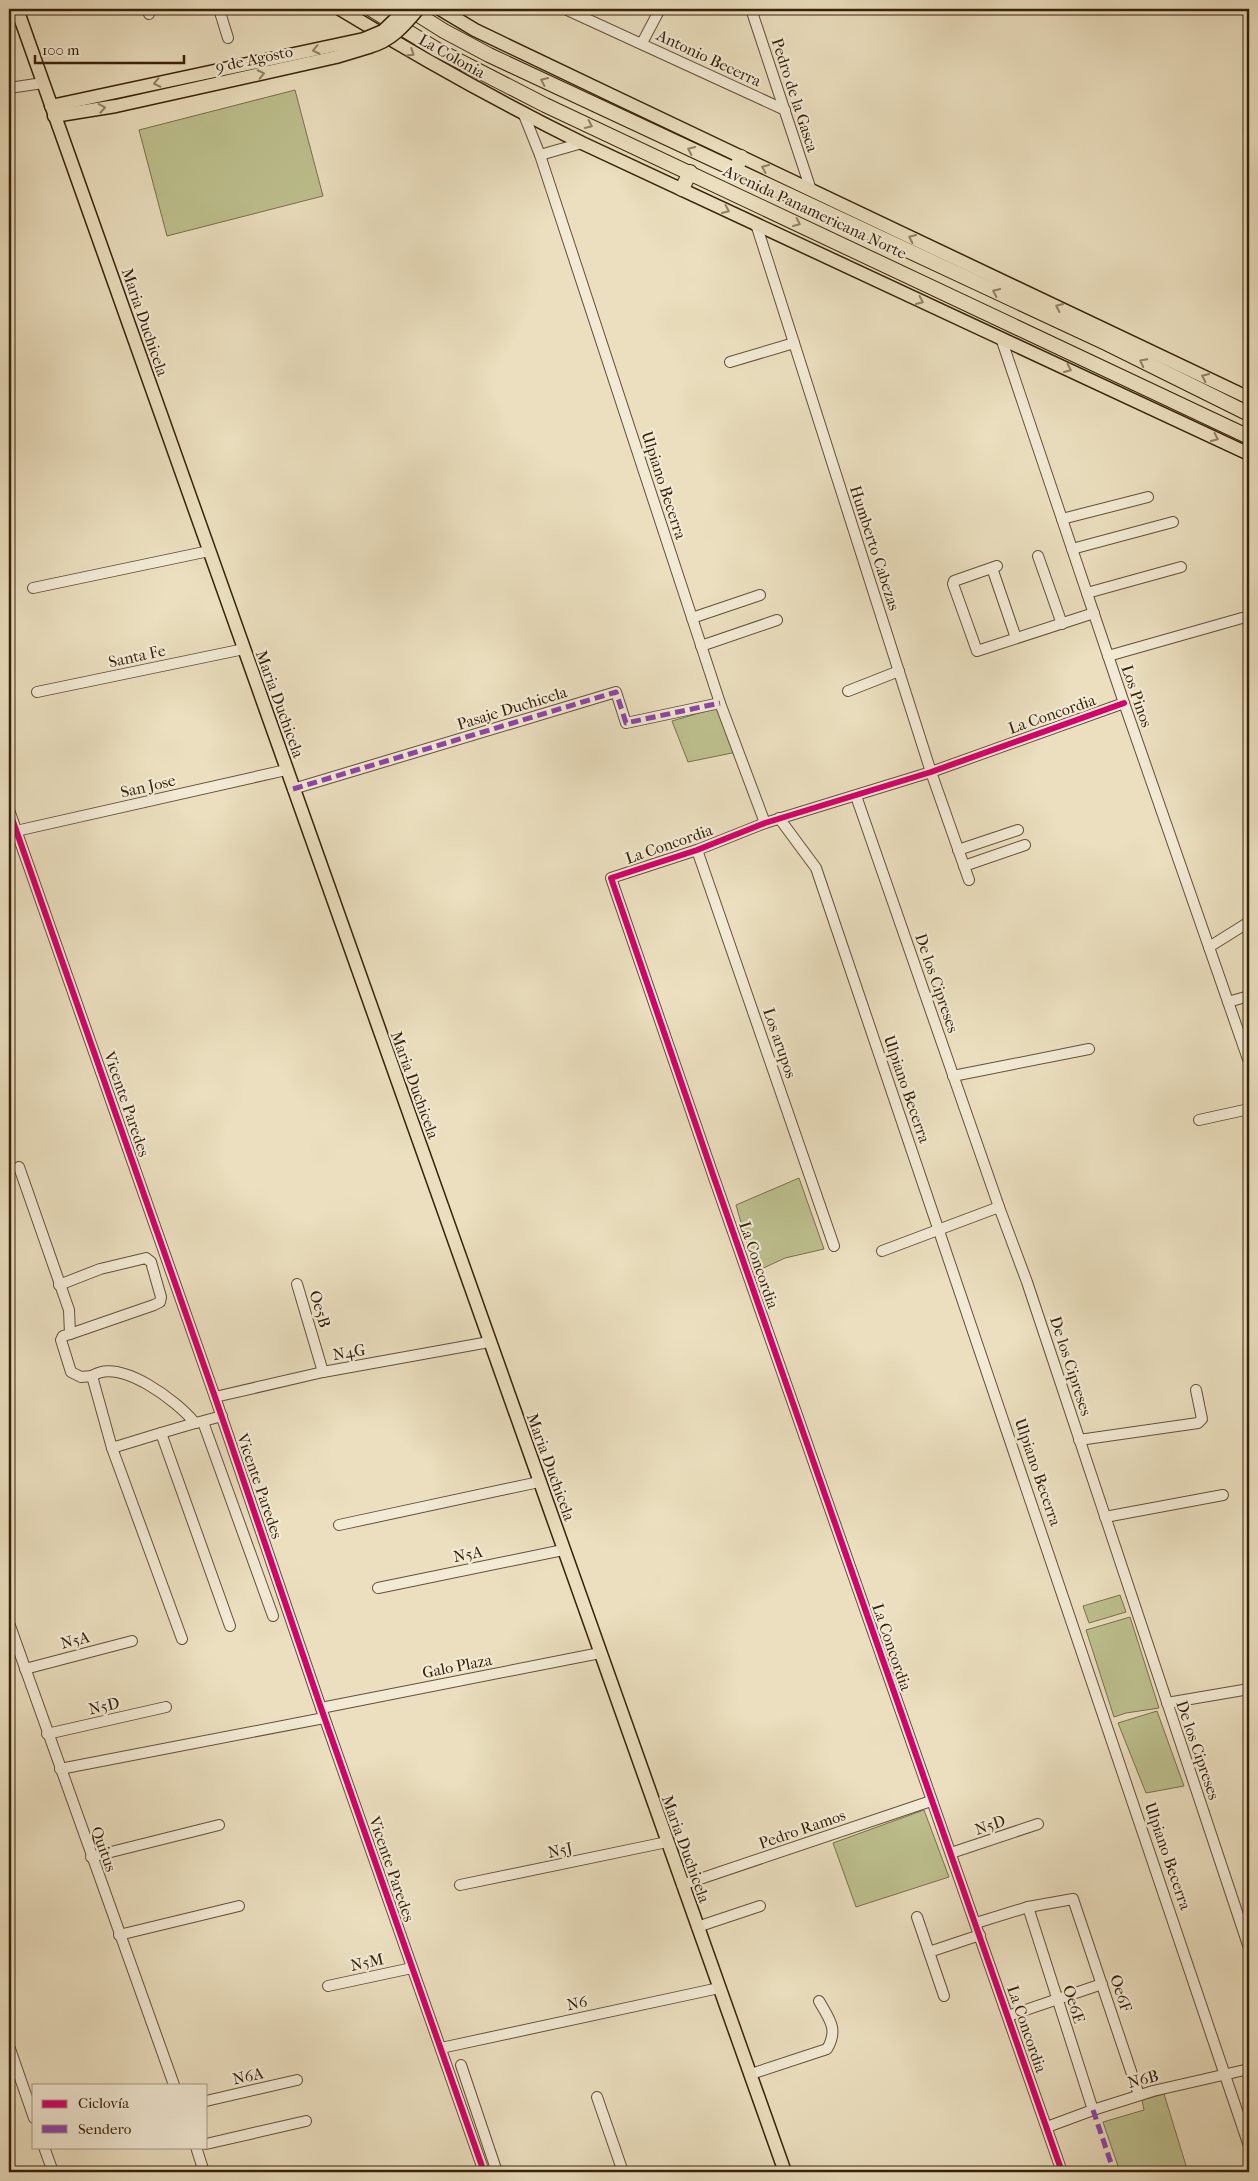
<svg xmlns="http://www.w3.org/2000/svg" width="1258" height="2181" font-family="'IM FELL French Canon',serif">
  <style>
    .green { fill: #bdc08e; stroke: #7a714c }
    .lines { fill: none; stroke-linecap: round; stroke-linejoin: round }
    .minor-casing { stroke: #645137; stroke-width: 12 }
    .major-casing { stroke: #37220a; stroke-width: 15 }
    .highway-casing { stroke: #37220a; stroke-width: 16 }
    .minor { stroke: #f2ead5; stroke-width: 10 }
    .major { stroke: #ebdfbf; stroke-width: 12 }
    .highway { stroke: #ebdfbf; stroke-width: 14 }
    .major-bridge-casing { stroke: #37220a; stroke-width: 15; stroke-linecap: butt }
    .major-bridge { stroke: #ebdfbf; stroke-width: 12 }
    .quiet { stroke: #8e44ad; stroke-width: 5; stroke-dasharray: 10 5; stroke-linecap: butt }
    .cycleway-casing { stroke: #f2ead5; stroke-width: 9 }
    .cycleway { stroke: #d6006c; stroke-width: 6 }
    .oneway { stroke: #918064 }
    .labels { text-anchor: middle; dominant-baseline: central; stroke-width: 4.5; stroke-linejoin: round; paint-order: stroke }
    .street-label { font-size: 16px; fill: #37220a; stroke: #f2ead5 }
  </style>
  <rect width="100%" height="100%" fill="#ebdfbf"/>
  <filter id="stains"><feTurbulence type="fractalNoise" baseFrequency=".004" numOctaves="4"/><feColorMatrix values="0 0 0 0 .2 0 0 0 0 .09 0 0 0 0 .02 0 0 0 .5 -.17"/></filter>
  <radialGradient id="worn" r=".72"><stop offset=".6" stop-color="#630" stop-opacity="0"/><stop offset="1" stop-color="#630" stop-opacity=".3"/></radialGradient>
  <g class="green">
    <polygon points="295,90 323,196 167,236 139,130"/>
    <polygon points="720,707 737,752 688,762 672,721"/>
    <polygon points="799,1178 824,1249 785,1258 755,1272 736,1205"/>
    <polygon points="1120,1595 1126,1612 1089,1623 1083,1606"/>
    <polygon points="1130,1617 1159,1708 1126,1713 1114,1717 1086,1630"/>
    <polygon points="1157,1711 1184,1786 1146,1793 1118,1723"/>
    <polygon points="924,1810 949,1877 856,1907 833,1843"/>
    <polygon points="1164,2094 1188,2172 1120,2172 1103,2122 1144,2110 1142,2100"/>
  </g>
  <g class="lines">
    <g class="minor-casing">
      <g id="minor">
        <polyline points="147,9 149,14"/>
        <polyline points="219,9 228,38"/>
        <polyline points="565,9 785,110"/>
        <polyline points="751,9 811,190"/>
        <polyline points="642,43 660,9"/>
        <polyline points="9,88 43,83"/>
        <polyline points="524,115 540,155 720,703 765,823"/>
        <polyline points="540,155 582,143"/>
        <polyline points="756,224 931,772 969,880"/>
        <polyline points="1001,338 1124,703 1249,1062"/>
        <polyline points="730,362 794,343"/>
        <polyline points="1062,519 1148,497"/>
        <polyline points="1072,549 1173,522"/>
        <polyline points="1038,556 1062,624"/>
        <polyline points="997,566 954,581 953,584 977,651 1094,613"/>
        <polyline points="992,568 1016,638"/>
        <polyline points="33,588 209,551"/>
        <polyline points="1087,593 1181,567"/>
        <polyline points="692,618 760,595"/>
        <polyline points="701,646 777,620"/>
        <polyline points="1108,656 1242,618"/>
        <polyline points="848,691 899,671"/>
        <polyline points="37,692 244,649"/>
        <polyline points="293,789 616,692 626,723 720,703"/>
        <polyline points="856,796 999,1207 1027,1282 1249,1948"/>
        <polyline points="9,810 215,1397 321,1708 484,2172"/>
        <polyline points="779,818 816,868 1249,2146"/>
        <polyline points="16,831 286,770"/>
        <polyline points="697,850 834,1246"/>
        <polyline points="958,850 1018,830"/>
        <polyline points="964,866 1025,845"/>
        <polyline points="1209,947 1249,922"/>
        <polyline points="1228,1002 1249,996"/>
        <polyline points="953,1076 1089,1049"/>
        <polyline points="1199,1120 1249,1109"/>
        <polyline points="19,1167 69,1310 70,1334 63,1336 61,1340 71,1372 81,1377 92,1376 112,1448 161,1433 230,1626"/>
        <polyline points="882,1251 999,1207"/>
        <polyline points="297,1284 323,1372"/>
        <polyline points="59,1285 100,1269 146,1258 151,1262 161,1297 160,1302 154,1305 70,1334"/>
        <path d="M92,1376C120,1357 177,1401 195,1423L161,1433"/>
        <polyline points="215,1397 323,1372 489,1342"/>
        <polyline points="203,1422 273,1616"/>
        <polyline points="196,1423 222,1416"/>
        <polyline points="1079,1440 1198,1423 1202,1419 1196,1390"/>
        <polyline points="112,1448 182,1639"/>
        <polyline points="1105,1517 1223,1495"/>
        <polyline points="339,1525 539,1482"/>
        <polyline points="378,1588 563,1550"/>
        <polyline points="9,1623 174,2085"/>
        <polyline points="25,1669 132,1641"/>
        <polyline points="1167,1703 1249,1689"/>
        <polyline points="321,1708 600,1653"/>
        <polyline points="47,1734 166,1707"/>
        <polyline points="60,1769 324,1718"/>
        <polyline points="951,1853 1038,1824"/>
        <polyline points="91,1857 219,1825"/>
        <polyline points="460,1885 667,1842"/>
        <polyline points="682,1885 931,1801"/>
        <polyline points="1028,1907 1093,2110"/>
        <polyline points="917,1917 944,1996"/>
        <polyline points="976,1923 1028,1907 1073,1899 1139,2095"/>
        <polyline points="697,1927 760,1906"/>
        <polyline points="119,1935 239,1906"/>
        <polyline points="929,1952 980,1935"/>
        <polyline points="328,1986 412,1968"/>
        <polyline points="1008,2016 1102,1984"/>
        <polyline points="9,2046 34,2118"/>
        <polyline points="441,2048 719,1988"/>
        <polyline points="461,2065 497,2172"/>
        <path d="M751,2074L827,2049C839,2029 829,2019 819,2001"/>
        <polyline points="597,2097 623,2172"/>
        <polyline points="206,2101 297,2080"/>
        <polyline points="1047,2127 1093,2110 1153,2091 1249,2069"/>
        <polyline points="206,2144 306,2121"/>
        <polyline points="44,2147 53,2172"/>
        <polyline points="196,2147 204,2172"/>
        <polyline points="1062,2172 712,1172 611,878 697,850 765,823 931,772 1124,703"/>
      </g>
    </g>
    <g class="major-casing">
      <g id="major">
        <polyline points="17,9 785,2172"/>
        <path d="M340,9C419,57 499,102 582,143L1249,454"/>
        <polyline points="440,9 475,30 613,96 1249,398"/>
        <polyline points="51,106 364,39"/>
        <polyline points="54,116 116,106 336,57 369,47"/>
      </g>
    </g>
    <g class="highway-casing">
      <g id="highway">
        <polyline points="371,9 436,49 545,105 1249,437"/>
        <polyline points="409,9 444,31 489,55 1108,344 1249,414"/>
        <polyline points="735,171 741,157"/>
        <polyline points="682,189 690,172"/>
      </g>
    </g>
    <use href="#minor" class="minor"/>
    <use href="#major" class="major"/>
    <use href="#highway" class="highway"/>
    <g class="major-bridge-casing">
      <g id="major-bridge">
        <polyline points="364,39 383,31 406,9"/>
        <path d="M369,47C391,41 404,26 418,9"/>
      </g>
    </g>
    <use href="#major-bridge" class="major-bridge"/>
    <g class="quiet">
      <polyline points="293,789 616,692 626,723 720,703"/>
      <polyline points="1093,2110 1114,2172"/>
    </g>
    <g class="cycleway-casing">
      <g id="cycleway">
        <polyline points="9,810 215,1397 321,1708 484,2172"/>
        <polyline points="1062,2172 712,1172 611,878 697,850 765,823 931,772 1124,703"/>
      </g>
    </g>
    <use href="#cycleway" class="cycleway"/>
  </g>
  <defs><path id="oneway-chevron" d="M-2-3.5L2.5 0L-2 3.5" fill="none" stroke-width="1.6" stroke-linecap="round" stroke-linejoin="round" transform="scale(1.25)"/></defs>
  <g class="oneway">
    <use href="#oneway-chevron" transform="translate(316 50) rotate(168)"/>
    <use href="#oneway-chevron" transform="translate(411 53) rotate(32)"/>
    <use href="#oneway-chevron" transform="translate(261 74) rotate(-12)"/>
    <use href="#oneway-chevron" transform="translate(544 81) rotate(-155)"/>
    <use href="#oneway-chevron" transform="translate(157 83) rotate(168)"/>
    <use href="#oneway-chevron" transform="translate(102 108) rotate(-10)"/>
    <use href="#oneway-chevron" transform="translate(589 125) rotate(25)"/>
    <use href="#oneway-chevron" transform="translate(691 150) rotate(-155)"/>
    <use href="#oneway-chevron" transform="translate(765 168) rotate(-156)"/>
    <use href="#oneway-chevron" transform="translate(726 210) rotate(25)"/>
    <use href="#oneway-chevron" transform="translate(797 223) rotate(25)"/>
    <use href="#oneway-chevron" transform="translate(912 238) rotate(-155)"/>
    <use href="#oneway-chevron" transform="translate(996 292) rotate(-155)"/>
    <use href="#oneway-chevron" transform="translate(920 301) rotate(25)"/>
    <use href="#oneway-chevron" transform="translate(1059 307) rotate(-155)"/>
    <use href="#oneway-chevron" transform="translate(1143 362) rotate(-153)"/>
    <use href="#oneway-chevron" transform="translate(1068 369) rotate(25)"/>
    <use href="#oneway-chevron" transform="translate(1205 377) rotate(-155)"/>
    <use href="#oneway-chevron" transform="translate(1215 438) rotate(25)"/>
  </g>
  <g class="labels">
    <g class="street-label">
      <text transform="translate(452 56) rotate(29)">La Colonia</text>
      <text transform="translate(709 58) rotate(25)">Antonio Becerra</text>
      <text transform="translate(254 59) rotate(-12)">9 de Agosto</text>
      <text transform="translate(795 95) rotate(72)">Pedro de la Gasca</text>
      <text transform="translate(815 212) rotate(25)">Avenida Panamericana Norte</text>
      <text transform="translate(145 322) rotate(71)">Maria Duchicela</text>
      <text transform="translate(664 485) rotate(72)">Ulpiano Becerra</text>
      <text transform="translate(875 548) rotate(72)">Humberto Cabezas</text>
      <text transform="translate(137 656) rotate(-12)">Santa Fe</text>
      <text transform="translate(1137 696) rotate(71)">Los Pinos</text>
      <text transform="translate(280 704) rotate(70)">Maria Duchicela</text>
      <text transform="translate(512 708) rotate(-17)">Pasaje Duchicela</text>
      <text transform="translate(1052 714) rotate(-19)">La Concordia</text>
      <text transform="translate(148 786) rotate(-13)">San Jose</text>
      <text transform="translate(669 844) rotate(-19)">La Concordia</text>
      <text transform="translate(937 983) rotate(71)">De los Cipreses</text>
      <text transform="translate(780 1043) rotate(71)">Los arupos</text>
      <text transform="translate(415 1085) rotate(70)">Maria Duchicela</text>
      <text transform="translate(907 1089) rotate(71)">Ulpiano Becerra</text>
      <text transform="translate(127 1104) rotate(71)">Vicente Paredes</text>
      <text transform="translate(759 1265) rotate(71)">La Concordia</text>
      <text transform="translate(320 1309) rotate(73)">Oe5B</text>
      <text transform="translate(349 1352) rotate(-10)">N4G</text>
      <text transform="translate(1071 1366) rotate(72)">De los Cipreses</text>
      <text transform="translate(551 1467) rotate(70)">Maria Duchicela</text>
      <text transform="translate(1038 1472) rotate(71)">Ulpiano Becerra</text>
      <text transform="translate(260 1486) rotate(71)">Vicente Paredes</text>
      <text transform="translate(468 1554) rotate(-11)">N5A</text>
      <text transform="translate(75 1640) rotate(-15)">N5A</text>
      <text transform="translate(892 1647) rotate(71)">La Concordia</text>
      <text transform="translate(457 1666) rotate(-11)">Galo Plaza</text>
      <text transform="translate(104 1706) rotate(-13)">N5D</text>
      <text transform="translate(1198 1750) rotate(71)">De los Cipreses</text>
      <text transform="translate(990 1825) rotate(-19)">N5D</text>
      <text transform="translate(802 1829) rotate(-19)">Pedro Ramos</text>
      <text transform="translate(104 1849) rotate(70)">Quitus</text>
      <text transform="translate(686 1849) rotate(70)">Maria Duchicela</text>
      <text transform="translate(560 1850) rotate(-12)">N5J</text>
      <text transform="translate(1168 1856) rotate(71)">Ulpiano Becerra</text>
      <text transform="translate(392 1869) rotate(71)">Vicente Paredes</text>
      <text transform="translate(367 1962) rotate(-12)">N5M</text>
      <text transform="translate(1121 1993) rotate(72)">Oe6F</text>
      <text transform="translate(577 2003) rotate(-12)">N6</text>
      <text transform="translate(1074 2004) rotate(72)">Oe6E</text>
      <text transform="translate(1027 2029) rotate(71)">La Concordia</text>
      <text transform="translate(248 2076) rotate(-13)">N6A</text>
      <text transform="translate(1143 2079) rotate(-15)">N6B</text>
    </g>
  </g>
  <rect width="1258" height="2181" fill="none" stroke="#ebdfbf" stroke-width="30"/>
  <rect x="10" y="10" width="1238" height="2161" fill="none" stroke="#37220a" stroke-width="2.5"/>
  <rect x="15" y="15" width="1228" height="2151" fill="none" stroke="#37220a"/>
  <rect x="32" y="2084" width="175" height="65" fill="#f2ead5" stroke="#a79a84"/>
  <rect x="42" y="2100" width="25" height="8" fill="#d6006c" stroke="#a79a84"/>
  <text x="78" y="2108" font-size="15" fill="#37220a">Ciclovía</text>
  <rect x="42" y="2125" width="25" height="8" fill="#8e44ad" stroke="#a79a84"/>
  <text x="78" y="2134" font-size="15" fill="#37220a">Sendero</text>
  <path d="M35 55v8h149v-8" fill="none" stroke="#37220a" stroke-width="2.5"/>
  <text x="42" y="55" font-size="15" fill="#37220a" stroke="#f2ead5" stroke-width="4" paint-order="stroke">100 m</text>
  <rect width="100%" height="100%" filter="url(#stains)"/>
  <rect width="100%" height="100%" fill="url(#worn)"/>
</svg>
